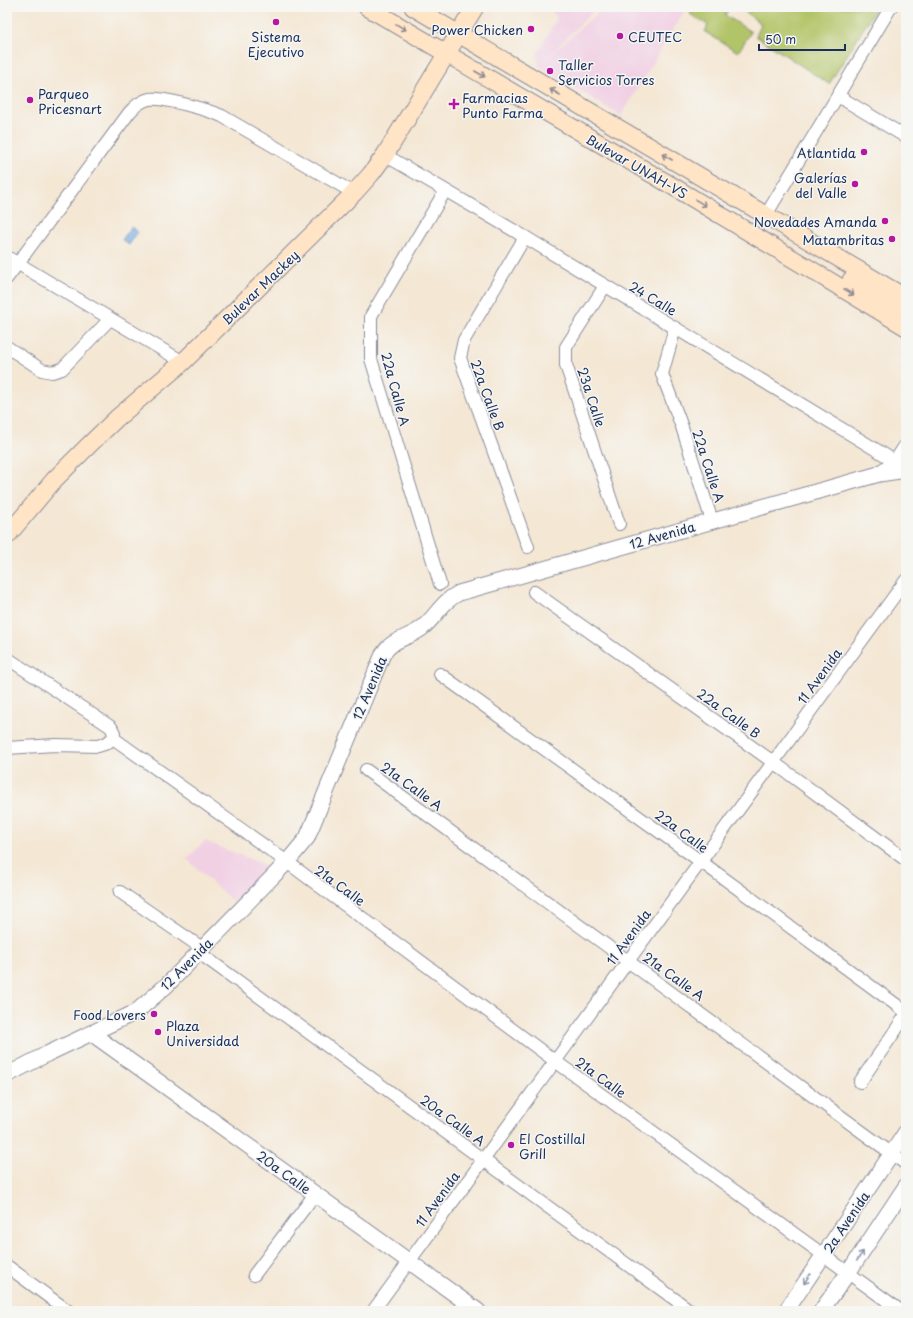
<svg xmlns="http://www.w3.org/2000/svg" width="913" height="1318" font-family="'Playpen Sans',sans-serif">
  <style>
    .built { fill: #f1d0e4; fill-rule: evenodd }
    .green { fill: #b2c467; stroke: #667a62 }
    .water { fill: #75abe3; stroke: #486da0 }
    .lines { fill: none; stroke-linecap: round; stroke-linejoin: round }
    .minor-casing { stroke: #888b99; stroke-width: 14 }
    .tertiary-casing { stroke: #888b99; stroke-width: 17 }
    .secondary-casing { stroke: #888b99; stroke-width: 19 }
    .minor { stroke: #fff; stroke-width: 12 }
    .tertiary { stroke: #fff; stroke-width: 15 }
    .secondary { stroke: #ffe4c6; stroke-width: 17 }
    .oneway { stroke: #8d8a92 }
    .oneway2 { stroke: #8d97ae }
    .poi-dot { fill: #b5179e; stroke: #f6f6f2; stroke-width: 1.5 }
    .labels { text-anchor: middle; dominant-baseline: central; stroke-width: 3; stroke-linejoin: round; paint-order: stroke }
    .poi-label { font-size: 13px; fill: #1b2f5e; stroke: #f6f6f2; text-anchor: end }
    .street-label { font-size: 13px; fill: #1b2f5e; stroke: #f6f6f2 }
  </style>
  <rect width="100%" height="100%" fill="#f6f6f2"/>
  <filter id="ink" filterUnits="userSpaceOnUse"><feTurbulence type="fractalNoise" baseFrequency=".025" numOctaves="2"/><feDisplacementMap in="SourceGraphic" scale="8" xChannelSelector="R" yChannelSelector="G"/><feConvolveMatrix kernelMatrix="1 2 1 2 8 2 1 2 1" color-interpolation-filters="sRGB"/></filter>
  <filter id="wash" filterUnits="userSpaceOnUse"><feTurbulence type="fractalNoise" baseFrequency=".012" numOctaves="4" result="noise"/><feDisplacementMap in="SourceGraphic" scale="16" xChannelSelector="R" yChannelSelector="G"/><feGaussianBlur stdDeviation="0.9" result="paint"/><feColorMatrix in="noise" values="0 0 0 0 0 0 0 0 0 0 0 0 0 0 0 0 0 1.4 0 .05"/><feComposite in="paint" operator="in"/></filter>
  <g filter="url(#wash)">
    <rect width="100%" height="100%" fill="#f4e7d4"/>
    <g class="built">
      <path d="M549,7H687L621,116L539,66L537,54L557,18ZM602,8V9L547,58L593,11Z"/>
      <polygon points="205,841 267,866 233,902 187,859"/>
    </g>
    <g class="green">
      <polygon points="694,7 730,7 725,15 751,32 738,52 705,32 708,25 690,14"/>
      <polygon points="739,7 877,7 829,84 756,36 761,24"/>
    </g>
    <polygon class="water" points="131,227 138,232 129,245 122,240"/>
  </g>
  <g filter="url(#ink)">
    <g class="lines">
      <g class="minor-casing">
        <g id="minor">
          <polyline points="838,96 906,137"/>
          <polyline points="385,155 525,237 903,466"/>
          <polyline points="766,215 891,7"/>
          <polyline points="525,237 464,340 460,358 528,547"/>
          <polyline points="7,257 183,362"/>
          <path d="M7,278L129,113C134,107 140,101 149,99C163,97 208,110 222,116L354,193"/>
          <polyline points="605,286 566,347 566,365 619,524"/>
          <polyline points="675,328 662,374 682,427 712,521"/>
          <polyline points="7,347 42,370 52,372 62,369 110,319"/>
          <polyline points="440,584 371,359 371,316 445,191"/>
          <polyline points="534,592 773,762 906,860"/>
          <polyline points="7,658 111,727 114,733 113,738 107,743 98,746 55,745 7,748"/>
          <polyline points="440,674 707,866 906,1012"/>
          <polyline points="113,738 287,862 555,1061 901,1311"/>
          <polyline points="366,770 906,1164"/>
          <polyline points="120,892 202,948"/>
          <polyline points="198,952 691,1311"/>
          <polyline points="860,1082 906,1015"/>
          <polyline points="7,1266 68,1311"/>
          <polyline points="254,1275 315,1194"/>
          <polyline points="373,1311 906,580"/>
        </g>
      </g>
      <g class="tertiary-casing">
        <g id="tertiary">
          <polyline points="880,473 896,462 906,447"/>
          <polyline points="91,1033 478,1311"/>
          <path d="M7,1075L47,1054L136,1012L167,985L287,862L307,838L383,654C393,638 408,639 422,628C436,617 441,602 459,593L879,474L906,470"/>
          <polyline points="786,1311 906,1132"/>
          <polyline points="821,1311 848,1273 906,1186"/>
        </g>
      </g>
      <g class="secondary-casing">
        <g id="secondary">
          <polyline points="367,7 674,187 906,327"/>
          <polyline points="413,7 906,298"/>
          <polyline points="851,280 893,304 900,306 906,305"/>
          <polyline points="7,536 54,480 89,445 117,418 183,362 354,193 371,174 385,155 475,7"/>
        </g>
      </g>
      <use href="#minor" class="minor"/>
      <use href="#tertiary" class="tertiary"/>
      <use href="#secondary" class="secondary"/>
    </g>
    <defs><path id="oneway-shaft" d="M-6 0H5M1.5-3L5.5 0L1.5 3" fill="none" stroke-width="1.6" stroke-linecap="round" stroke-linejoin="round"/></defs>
    <g class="oneway">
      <use href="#oneway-shaft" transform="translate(401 27) rotate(31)"/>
      <use href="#oneway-shaft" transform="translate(480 74) rotate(30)"/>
      <use href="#oneway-shaft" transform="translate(555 92) rotate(-150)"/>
      <use href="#oneway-shaft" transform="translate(667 157) rotate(-150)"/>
      <use href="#oneway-shaft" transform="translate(701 203) rotate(31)"/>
      <use href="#oneway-shaft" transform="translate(849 292) rotate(31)"/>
    </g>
    <g class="oneway2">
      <use href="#oneway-shaft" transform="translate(860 1256) rotate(-56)"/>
      <use href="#oneway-shaft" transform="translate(807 1279) rotate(124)"/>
    </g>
  </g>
  <g class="poi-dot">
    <circle cx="276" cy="22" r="4"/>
    <circle cx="531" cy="29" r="4"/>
    <circle cx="620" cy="36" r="4"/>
    <circle cx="550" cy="71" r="4"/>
    <circle cx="30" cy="100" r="4"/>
    <path d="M452 98h4v4h4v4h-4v4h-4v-4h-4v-4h4z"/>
    <circle cx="864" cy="152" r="4"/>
    <circle cx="855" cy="184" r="4"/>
    <circle cx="885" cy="221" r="4"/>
    <circle cx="892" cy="239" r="4"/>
    <circle cx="154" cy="1014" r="4"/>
    <circle cx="158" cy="1032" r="4"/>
    <circle cx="511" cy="1145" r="4"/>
  </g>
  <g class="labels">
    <g class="poi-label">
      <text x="523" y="29">Power Chicken</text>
      <text x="276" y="36" text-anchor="middle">Sistema<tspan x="276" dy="15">Ejecutivo</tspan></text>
      <text x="628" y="36" text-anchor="start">CEUTEC</text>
      <text x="558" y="64" text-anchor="start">Taller<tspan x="558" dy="15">Servicios Torres</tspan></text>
      <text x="38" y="93" text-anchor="start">Parqueo<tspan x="38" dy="15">Pricesnart</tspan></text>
      <text x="462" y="97" text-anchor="start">Farmacias<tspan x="462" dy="15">Punto Farma</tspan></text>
      <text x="856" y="152">Atlantida</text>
      <text x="847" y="177">Galerías<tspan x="847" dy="15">del Valle</tspan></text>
      <text x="877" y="221">Novedades Amanda</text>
      <text x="884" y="239">Matambritas</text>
      <text x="146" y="1014">Food Lovers</text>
      <text x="166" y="1025" text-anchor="start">Plaza<tspan x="166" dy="15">Universidad</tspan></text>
      <text x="519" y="1138" text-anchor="start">El Costillal<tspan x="519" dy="15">Grill</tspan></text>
    </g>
    <g class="street-label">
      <text transform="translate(637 166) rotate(30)">Bulevar UNAH-VS</text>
      <text transform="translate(260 287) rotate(-44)">Bulevar Mackey</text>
      <text transform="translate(653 298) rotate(31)">24 Calle</text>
      <text transform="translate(396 389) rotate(75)">22a Calle A</text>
      <text transform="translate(488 395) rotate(70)">22a Calle B</text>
      <text transform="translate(592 397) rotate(72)">23a Calle</text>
      <text transform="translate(709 466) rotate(72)">22a Calle A</text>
      <text transform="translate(662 535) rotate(-16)">12 Avenida</text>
      <text transform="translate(819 676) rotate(-54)">11 Avenida</text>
      <text transform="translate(369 688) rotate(-67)">12 Avenida</text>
      <text transform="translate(729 713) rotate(36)">22a Calle B</text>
      <text transform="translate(412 786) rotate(36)">21a Calle A</text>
      <text transform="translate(682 831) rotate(36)">22a Calle</text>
      <text transform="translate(340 885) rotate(36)">21a Calle</text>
      <text transform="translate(628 937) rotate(-54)">11 Avenida</text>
      <text transform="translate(186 964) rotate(-45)">12 Avenida</text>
      <text transform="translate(674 976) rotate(36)">21a Calle A</text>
      <text transform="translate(601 1077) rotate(36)">21a Calle</text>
      <text transform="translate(453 1120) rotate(36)">20a Calle A</text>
      <text transform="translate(284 1172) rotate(36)">20a Calle</text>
      <text transform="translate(437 1199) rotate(-54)">11 Avenida</text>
      <text transform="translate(846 1222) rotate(-56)">2a Avenida</text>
    </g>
  </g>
  <rect width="913" height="1318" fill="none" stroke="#f6f6f2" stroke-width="24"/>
  <path d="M759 44v6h86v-6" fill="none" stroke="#1b2f5e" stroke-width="2"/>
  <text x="765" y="44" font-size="12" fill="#1b2f5e" stroke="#f6f6f2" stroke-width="3" paint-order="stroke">50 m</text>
</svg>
